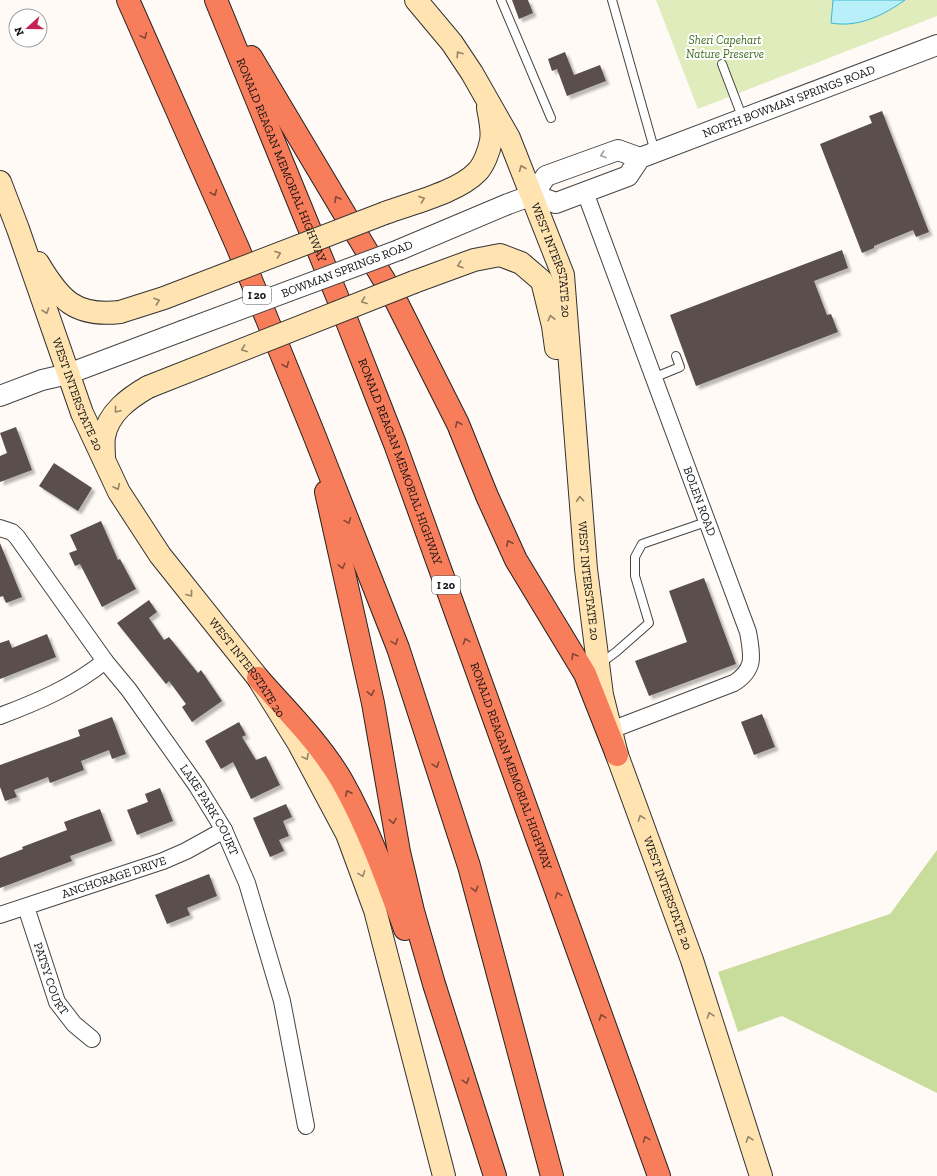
<svg xmlns="http://www.w3.org/2000/svg" width="937" height="1176" font-family="'Zilla Slab',serif">
  <style>
    .green { fill: #e0ecbc }
    .forest { fill: #c8dd9b }
    .water { fill: #b8eff8; stroke: #3cb9d1 }
    .building { fill: #5a4f4d; filter: url(#shadow) }
    .lines { fill: none; stroke-linecap: round; stroke-linejoin: round }
    .service-casing { stroke: #444; stroke-width: 10 }
    .minor-casing { stroke: #444; stroke-width: 18 }
    .tertiary-casing { stroke: #444; stroke-width: 22 }
    .secondary-casing { stroke: #333; stroke-width: 24 }
    .motorway-casing { stroke: #222; stroke-width: 24 }
    .service { stroke: #fff; stroke-width: 8 }
    .minor { stroke: #fff; stroke-width: 16 }
    .tertiary { stroke: #fff; stroke-width: 20 }
    .secondary { stroke: #ffe3b0; stroke-width: 22 }
    .motorway { stroke: #f87d5a; stroke-width: 22 }
    .tertiary-bridge-casing { stroke: #444; stroke-width: 22; stroke-linecap: butt }
    .secondary-bridge-casing { stroke: #333; stroke-width: 24; stroke-linecap: butt }
    .tertiary-bridge { stroke: #fff; stroke-width: 20 }
    .secondary-bridge { stroke: #ffe3b0; stroke-width: 22 }
    .oneway { stroke: #844736 }
    .oneway2 { stroke: #948468 }
    .oneway3 { stroke: #a0a0a0 }
    .labels { text-anchor: middle; dominant-baseline: central; stroke-width: 4; stroke-linejoin: round; paint-order: stroke }
    .shield { fill: #fff; stroke: #585858; stroke-width: 1 }
    .shield-label { font-size: 11px; font-weight: bold; fill: #111 }
    .park-label { font-size: 12px; font-style: italic; fill: #406c1e; stroke: #fff }
    .street-label { font-size: 12px; fill: #111; stroke: #fff }
  </style>
  <defs>
    <filter id="shadow"><feDropShadow dx="3.5" dy="3.5" stdDeviation="1" flood-color="#0004"/></filter>
  </defs>
  <rect width="100%" height="100%" fill="#fffaf5"/>
  <polygon class="green" points="656,0 937,0 937,16 698,109"/>
  <polygon class="forest" points="937,850 937,1093 782,1016 738,1032 718,972 890,914"/>
  <path class="water" d="M833,0H905C884,15 858,28 831,23Z"/>
  <g class="building">
    <polygon points="512,0 528,0 533,13 519,19"/>
    <polygon points="565,52 574,75 600,65 606,81 567,96 557,69 552,71 548,59"/>
    <polygon points="882,111 929,232 916,237 913,230 874,246 874,248 862,253 820,144 872,123 869,116"/>
    <polygon points="842,250 848,268 814,281 827,315 831,314 838,332 696,386 670,315"/>
    <polygon points="16,427 32,470 0,482 0,456 7,453 0,433"/>
    <polygon points="54,463 92,488 78,511 39,486"/>
    <polygon points="101,521 118,560 120,559 136,589 102,607 80,564 75,566 69,553 77,550 70,535"/>
    <polygon points="0,543 22,597 6,603 3,596 0,597"/>
    <polygon points="704,578 736,664 649,696 635,661 687,642 669,591"/>
    <polygon points="149,600 157,612 149,618 164,640 169,637 198,673 201,670 222,701 192,722 182,707 186,704 169,681 166,684 117,623"/>
    <polygon points="47,634 56,657 0,679 0,643 9,640 12,648"/>
    <polygon points="762,714 775,747 754,755 741,722"/>
    <polygon points="112,717 126,754 112,759 109,750 81,761 84,770 50,783 48,777 14,790 17,797 5,801 0,787 0,765 80,736 78,730"/>
    <polygon points="239,722 246,735 242,737 256,760 266,756 280,785 251,799 233,762 221,769 205,741"/>
    <polygon points="160,788 173,821 137,835 127,810 148,802 145,794"/>
    <polygon points="286,804 292,817 283,821 289,836 279,840 284,851 270,857 253,818"/>
    <polygon points="100,809 112,841 70,856 72,861 0,888 0,858 23,849 22,847 67,830 64,822"/>
    <polygon points="209,874 217,896 187,908 190,915 167,924 155,895"/>
  </g>
  <g class="lines">
    <g class="service-casing">
      <g id="service">
        <polyline points="501,0 551,118"/>
        <polyline points="612,0 655,152"/>
        <polyline points="722,64 743,119"/>
        <polyline points="653,378 680,367 676,356"/>
        <polyline points="601,663 616,652 649,623 635,576 635,557 642,544 706,522"/>
      </g>
    </g>
    <g class="minor-casing">
      <g id="minor">
        <path id="s1" d="M585,192L748,632C752,655 756,669 734,683L611,730"/>
        <path id="s2" d="M0,528L12,532L17,537L105,661L129,690L197,786L224,830L247,883L282,1001L306,1126"/>
        <path d="M0,716C37,702 73,687 105,661"/>
        <path id="s3" d="M26,907L57,1002L74,1024L92,1039"/>
        <path id="s4" d="M0,915L163,861L186,851L224,830"/>
      </g>
    </g>
    <g class="tertiary-casing">
      <g id="tertiary">
        <path id="s5" d="M533,195L556,203L628,176L640,158L937,45"/>
        <polyline points="533,195 546,176 618,150 640,158"/>
        <polyline points="399,250 508,204 533,195"/>
        <polyline points="0,396 42,380 68,374 182,331"/>
      </g>
    </g>
    <g class="secondary-casing">
      <g id="secondary">
        <path id="s6" d="M416,0L452,43L472,73L509,138L563,275L586,569L602,695L617,755L692,960L761,1176"/>
        <path id="s7" d="M0,182L18,229L82,413L119,492L160,555L258,678L299,744L347,834L375,910L444,1176"/>
        <path d="M385,213C412,203 458,192 477,172C484,165 489,151 491,141C493,131 490,119 488,108"/>
        <path d="M38,263C60,300 75,317 120,312"/>
        <polyline points="414,282 474,260 500,255 521,263 542,281 553,326 556,348"/>
        <path d="M104,459C104,452 103,444 104,437C108,413 129,398 148,387"/>
      </g>
    </g>
    <g class="motorway-casing">
      <g id="motorway">
        <polyline points="128,0 238,248 313,432 398,648 469,866 552,1176"/>
        <path id="s8" d="M216,0L339,301L395,444L659,1176"/>
        <polyline points="251,57 393,295 458,424 487,496 516,560 585,674 617,755"/>
        <polyline points="326,492 373,703 399,852 413,911 434,984 495,1176"/>
        <path d="M258,678C287,711 320,743 342,781C368,827 387,880 405,929"/>
      </g>
    </g>
    <use href="#service" class="service"/>
    <use href="#minor" class="minor"/>
    <use href="#tertiary" class="tertiary"/>
    <use href="#secondary" class="secondary"/>
    <use href="#motorway" class="motorway"/>
    <g class="tertiary-bridge-casing">
      <polyline id="tertiary-bridge" points="182,331 399,250"/>
    </g>
    <g class="secondary-bridge-casing">
      <g id="secondary-bridge">
        <polyline points="120,312 164,298 385,213"/>
        <polyline points="148,387 414,282"/>
      </g>
    </g>
    <use href="#tertiary-bridge" class="tertiary-bridge"/>
    <use href="#secondary-bridge" class="secondary-bridge"/>
  </g>
  <defs><path id="oneway-chevron" d="M-2-3.5L2.5 0L-2 3.5" fill="none" stroke-width="1.6" stroke-linecap="round" stroke-linejoin="round"/></defs>
  <g class="oneway">
    <use href="#oneway-chevron" transform="translate(144 36) rotate(66)"/>
    <use href="#oneway-chevron" transform="translate(214 193) rotate(67)"/>
    <use href="#oneway-chevron" transform="translate(337 199) rotate(-121)"/>
    <use href="#oneway-chevron" transform="translate(286 365) rotate(68)"/>
    <use href="#oneway-chevron" transform="translate(458 424) rotate(-114)"/>
    <use href="#oneway-chevron" transform="translate(348 521) rotate(69)"/>
    <use href="#oneway-chevron" transform="translate(509 543) rotate(-115)"/>
    <use href="#oneway-chevron" transform="translate(342 566) rotate(76)"/>
    <use href="#oneway-chevron" transform="translate(466 641) rotate(-110)"/>
    <use href="#oneway-chevron" transform="translate(395 642) rotate(69)"/>
    <use href="#oneway-chevron" transform="translate(574 656) rotate(-121)"/>
    <use href="#oneway-chevron" transform="translate(371 693) rotate(78)"/>
    <use href="#oneway-chevron" transform="translate(436 765) rotate(72)"/>
    <use href="#oneway-chevron" transform="translate(348 793) rotate(-115)"/>
    <use href="#oneway-chevron" transform="translate(393 821) rotate(81)"/>
    <use href="#oneway-chevron" transform="translate(475 889) rotate(75)"/>
    <use href="#oneway-chevron" transform="translate(558 895) rotate(-110)"/>
    <use href="#oneway-chevron" transform="translate(602 1017) rotate(-110)"/>
    <use href="#oneway-chevron" transform="translate(466 1081) rotate(72)"/>
    <use href="#oneway-chevron" transform="translate(646 1139) rotate(-110)"/>
  </g>
  <g class="oneway2">
    <use href="#oneway-chevron" transform="translate(459 54) rotate(-124)"/>
    <use href="#oneway-chevron" transform="translate(522 168) rotate(-113)"/>
    <use href="#oneway-chevron" transform="translate(422 199) rotate(-20)"/>
    <use href="#oneway-chevron" transform="translate(278 254) rotate(-21)"/>
    <use href="#oneway-chevron" transform="translate(460 265) rotate(161)"/>
    <use href="#oneway-chevron" transform="translate(157 301) rotate(-19)"/>
    <use href="#oneway-chevron" transform="translate(364 301) rotate(159)"/>
    <use href="#oneway-chevron" transform="translate(46 311) rotate(71)"/>
    <use href="#oneway-chevron" transform="translate(551 318) rotate(-104)"/>
    <use href="#oneway-chevron" transform="translate(244 349) rotate(159)"/>
    <use href="#oneway-chevron" transform="translate(117 410) rotate(130)"/>
    <use href="#oneway-chevron" transform="translate(117 487) rotate(64)"/>
    <use href="#oneway-chevron" transform="translate(580 499) rotate(-94)"/>
    <use href="#oneway-chevron" transform="translate(190 594) rotate(52)"/>
    <use href="#oneway-chevron" transform="translate(306 757) rotate(62)"/>
    <use href="#oneway-chevron" transform="translate(641 818) rotate(-110)"/>
    <use href="#oneway-chevron" transform="translate(362 874) rotate(69)"/>
    <use href="#oneway-chevron" transform="translate(710 1015) rotate(-108)"/>
    <use href="#oneway-chevron" transform="translate(749 1139) rotate(-108)"/>
  </g>
  <use class="oneway3" href="#oneway-chevron" transform="translate(603 155) rotate(160)"/>
  <g class="labels">
    <g class="shield">
      <rect x="243" y="286" width="28" height="18" rx="3"/>
      <rect x="432" y="576" width="28" height="18" rx="3"/>
    </g>
    <g class="shield-label">
      <text x="257" y="295">I 20</text>
      <text x="446" y="585">I 20</text>
    </g>
    <g class="park-label">
      <text x="725" y="40">Sheri Capehart<tspan x="725" dy="14">Nature Preserve</tspan></text>
    </g>
    <g class="street-label">
      <text stroke="none"><textPath href="#s5" startOffset="282">NORTH BOWMAN SPRINGS ROAD</textPath></text>
      <text stroke="none"><textPath href="#s8" startOffset="173">RONALD REAGAN MEMORIAL HIGHWAY</textPath></text>
      <text stroke="none"><textPath href="#s6" startOffset="297">WEST INTERSTATE 20</textPath></text>
      <text transform="translate(347 269) rotate(-21)">BOWMAN SPRINGS ROAD</text>
      <text stroke="none"><textPath href="#s7" startOffset="226">WEST INTERSTATE 20</textPath></text>
      <text stroke="none"><textPath href="#s8" startOffset="497">RONALD REAGAN MEMORIAL HIGHWAY</textPath></text>
      <text stroke="none"><textPath href="#s1" startOffset="330">BOLEN ROAD</textPath></text>
      <text stroke="none"><textPath href="#s6" startOffset="621">WEST INTERSTATE 20</textPath></text>
      <text stroke="none"><textPath href="#s7" startOffset="550">WEST INTERSTATE 20</textPath></text>
      <text stroke="none"><textPath href="#s8" startOffset="821">RONALD REAGAN MEMORIAL HIGHWAY</textPath></text>
      <text stroke="none"><textPath href="#s2" startOffset="354">LAKE PARK COURT</textPath></text>
      <text stroke="none"><textPath href="#s4" startOffset="120">ANCHORAGE DRIVE</textPath></text>
      <text stroke="none"><textPath href="#s6" startOffset="945">WEST INTERSTATE 20</textPath></text>
      <text stroke="none"><textPath href="#s3" startOffset="76">PATSY COURT</textPath></text>
    </g>
  </g>
  <g transform="translate(28 28) rotate(249)"><circle r="19" fill="#ffffff" stroke="#a0a0a0"/>
  <path d="M0-3L7 15L0 10L-7 15Z" fill="#c62352"/>
  <text y="-6" font-size="11" font-weight="bold" text-anchor="middle" fill="#111111">N</text>
  </g>
</svg>
